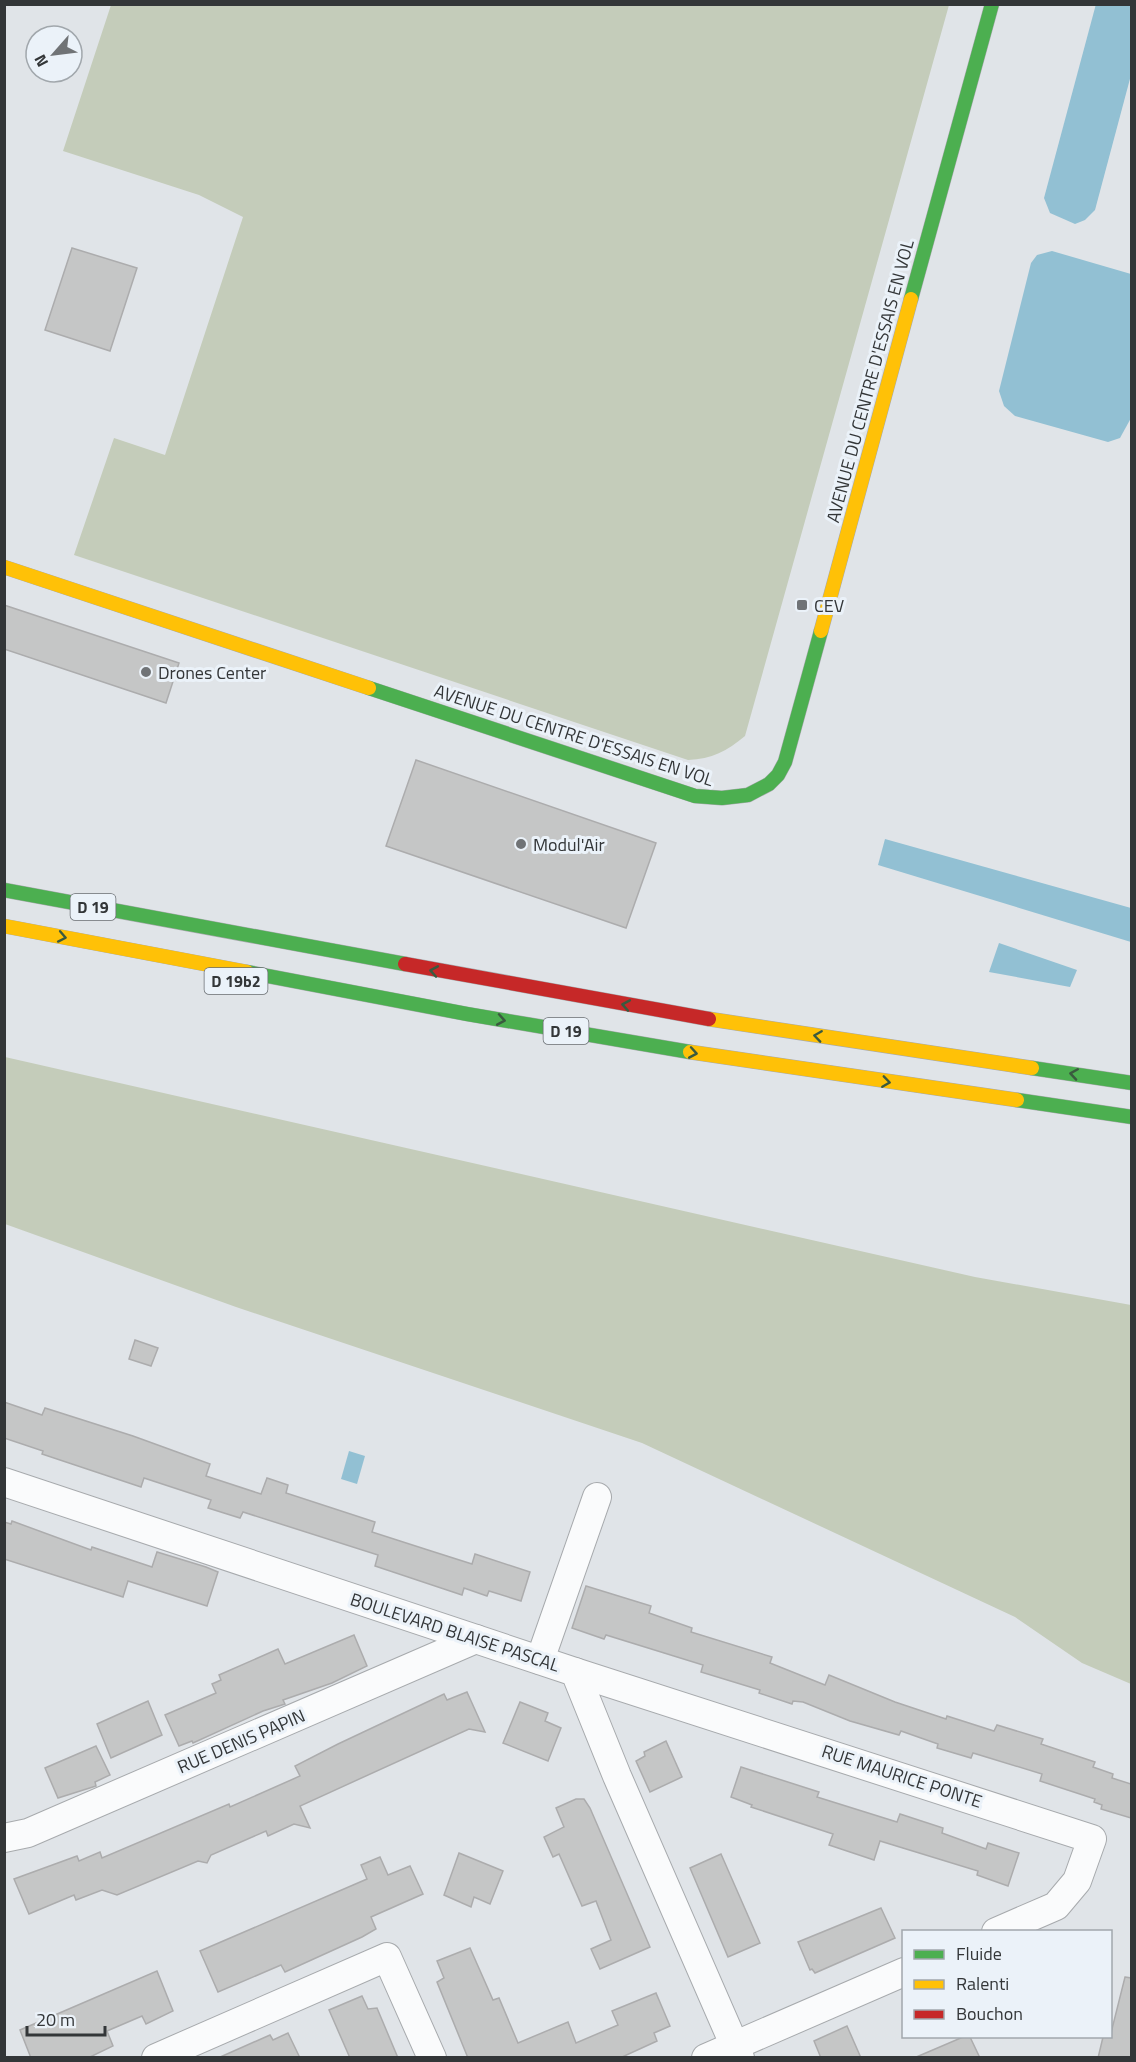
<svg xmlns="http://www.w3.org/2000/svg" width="1136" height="2062" font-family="'Titillium Web',sans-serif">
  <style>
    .green { fill: #c4ccba }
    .water { fill: #92c0d3 }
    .building { fill: #c5c6c6; stroke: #acacad; stroke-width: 1.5 }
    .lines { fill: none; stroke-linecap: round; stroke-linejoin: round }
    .street-casing { stroke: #a7aaad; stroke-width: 30 }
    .fast-casing { stroke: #a7aaad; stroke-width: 15 }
    .slow-casing { stroke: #a7aaad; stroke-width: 15 }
    .jam-casing { stroke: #a7aaad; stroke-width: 15 }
    .street { stroke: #fafbfc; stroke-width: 28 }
    .fast { stroke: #4caf50; stroke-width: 14 }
    .slow { stroke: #ffc107; stroke-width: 14 }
    .jam { stroke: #c62828; stroke-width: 14 }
    .oneway { stroke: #3a5a3f }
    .poi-dot { fill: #707376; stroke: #ebf2f9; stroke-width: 2 }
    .labels { text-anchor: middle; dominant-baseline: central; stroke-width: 6; stroke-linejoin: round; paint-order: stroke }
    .shield { fill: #ebf2f9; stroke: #6a6e72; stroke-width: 1.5 }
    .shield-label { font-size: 16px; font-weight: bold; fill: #333638 }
    .street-label { font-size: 18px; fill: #333638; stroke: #ebf2f9 }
    .poi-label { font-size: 18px; fill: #333638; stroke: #ebf2f9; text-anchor: start }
  </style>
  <rect width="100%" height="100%" fill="#e0e4e8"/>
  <g class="green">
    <path d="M111,5H949L745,736C727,751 712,759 688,760L74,555L114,438L165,455L243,217L199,195L63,151Z"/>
    <polygon points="5,1057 975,1277 1131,1305 1131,1684 1082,1663 1015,1617 642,1443 236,1307 5,1224"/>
  </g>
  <g class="water">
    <polygon points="1096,4 1131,5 1131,75 1095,210 1085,220 1075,224 1050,213 1044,198"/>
    <polygon points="1052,251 1131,274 1131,418 1120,438 1108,442 1015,416 1004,406 999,391 1031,263 1037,255"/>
    <polygon points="885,839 1131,908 1131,942 878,865"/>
    <polygon points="999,943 1077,970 1070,987 989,972"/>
    <polygon points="349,1451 365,1456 357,1484 341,1479"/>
  </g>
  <g class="building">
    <polygon points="72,248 137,268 110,351 45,330"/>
    <polygon points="4,605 179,663 166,703 4,649"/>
    <polygon points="416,760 656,843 626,928 386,846"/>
    <polygon points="135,1340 158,1348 151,1366 129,1359"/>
    <polygon points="4,1402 42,1415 45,1408 133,1436 210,1464 206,1476 261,1494 267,1478 288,1485 286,1493 375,1522 372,1532 428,1550 472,1564 475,1554 530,1572 521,1601 489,1591 487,1596 464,1588 462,1595 375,1566 378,1555 243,1512 240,1518 208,1508 211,1500 144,1478 141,1487 42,1454 43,1451 4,1438"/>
    <polygon points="12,1521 91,1550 92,1547 152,1567 157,1552 206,1567 218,1572 207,1606 128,1581 123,1597 4,1559 4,1522 11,1524"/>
    <polygon points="586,1586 651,1606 649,1613 692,1628 691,1632 772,1657 770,1663 825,1685 829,1675 895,1702 946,1719 947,1716 994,1731 997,1725 1043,1739 1041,1744 1095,1762 1093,1767 1113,1774 1112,1778 1131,1784 1131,1818 1101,1809 1102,1805 1094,1802 1095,1799 1040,1781 1042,1774 973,1753 971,1758 937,1748 938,1744 901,1731 899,1735 850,1721 803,1702 793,1701 792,1704 759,1693 760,1690 701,1672 703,1665 606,1635 604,1639 572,1628"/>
    <polygon points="354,1635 367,1666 332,1683 283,1700 285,1704 263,1711 193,1743 192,1741 179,1746 165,1715 216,1693 212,1684 221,1680 219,1675 278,1649 285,1664"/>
    <polygon points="467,1692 485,1732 469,1729 300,1806 310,1828 294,1824 268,1836 266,1831 211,1855 207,1863 198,1861 117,1895 102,1890 76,1900 74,1895 29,1914 14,1879 77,1856 79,1861 100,1852 102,1858 229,1804 230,1807 300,1776 295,1766 338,1744 444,1694 447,1700"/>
    <polygon points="148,1701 162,1735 111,1758 97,1724"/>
    <polygon points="520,1702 548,1713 545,1721 561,1728 548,1761 503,1743"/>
    <polygon points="666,1741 682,1777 650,1792 636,1761 645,1756 644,1752"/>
    <polygon points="96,1746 110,1775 95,1782 96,1786 58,1798 45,1768"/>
    <polygon points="741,1767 819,1792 817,1797 897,1822 900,1814 943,1828 942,1833 986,1849 988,1843 1019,1853 1008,1886 977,1875 978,1871 880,1841 874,1860 829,1845 833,1834 751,1807 752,1805 731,1797"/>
    <polygon points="576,1799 584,1799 590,1808 650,1947 600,1969 591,1949 611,1940 596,1901 582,1906 559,1854 553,1857 544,1837 564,1827 556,1808"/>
    <polygon points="459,1853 503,1871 490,1904 474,1897 471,1907 444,1895"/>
    <polygon points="721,1854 760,1943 728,1957 690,1868"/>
    <polygon points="380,1857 388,1875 410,1866 423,1894 371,1917 376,1929 362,1937 285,1972 281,1965 218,1992 200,1951 367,1879 361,1865"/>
    <polygon points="881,1908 895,1938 815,1973 812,1969 810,1970 798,1942"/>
    <polygon points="470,1948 493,2000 499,1998 518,2043 568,2022 576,2043 618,2025 612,2011 656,1993 670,2026 654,2033 657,2041 620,2058 468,2058 437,1982 444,1978 437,1961"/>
    <polygon points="157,1971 173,2011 146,2024 142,2016 107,2031 113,2046 88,2058 31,2058 20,2030"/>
    <polygon points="1125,1977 1131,1978 1131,2058 1098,2058 1103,2037 1110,2037"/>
    <polygon points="362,1996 368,2009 377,2008 398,2058 350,2058 329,2010"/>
    <polygon points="847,2026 861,2058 821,2058 814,2041"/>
    <polygon points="288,2033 300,2058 218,2058 270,2035 273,2040"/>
    <polygon points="963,2037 970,2037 980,2058 914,2058"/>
  </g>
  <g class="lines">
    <g class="street-casing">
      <g id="street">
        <polyline points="4,1482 575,1672 617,1776 740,2058"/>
        <polyline points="540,1660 597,1497"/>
        <polyline points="575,1672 1092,1839 1077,1881 1056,1906 996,1932"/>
        <polyline points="4,1838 28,1833 476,1639"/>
        <polyline points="156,2058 387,1957 432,2058"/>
        <polyline points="706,2058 904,1972"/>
      </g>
    </g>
    <g class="fast-casing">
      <g id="fast">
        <polyline points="911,299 992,4"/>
        <polyline points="369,688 695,796 722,798 748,795 769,784 778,775 785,762 821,631"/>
        <polyline points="4,890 405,964"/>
        <polyline points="247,972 467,1014 690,1052"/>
        <polyline points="1032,1068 1132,1083"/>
        <polyline points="1017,1100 1132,1117"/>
      </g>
    </g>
    <g class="slow-casing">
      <g id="slow">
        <polyline points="4,567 369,688"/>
        <polyline points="821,631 911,299"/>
        <polyline points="4,926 247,972"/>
        <polyline points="709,1019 1032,1068"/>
        <polyline points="690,1052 1017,1100"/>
      </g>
    </g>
    <g class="jam-casing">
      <polyline id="jam" points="405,964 709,1019"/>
    </g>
    <use href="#street" class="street"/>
    <use href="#fast" class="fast"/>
    <use href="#slow" class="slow"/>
    <use href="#jam" class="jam"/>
  </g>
  <defs><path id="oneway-chevron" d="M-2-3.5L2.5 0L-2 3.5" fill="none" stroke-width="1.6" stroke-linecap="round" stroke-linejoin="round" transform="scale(1.5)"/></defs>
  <g class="oneway">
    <use href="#oneway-chevron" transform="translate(62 937) rotate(11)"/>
    <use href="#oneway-chevron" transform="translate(434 971) rotate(-170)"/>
    <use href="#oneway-chevron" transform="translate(626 1005) rotate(-170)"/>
    <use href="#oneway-chevron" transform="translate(501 1020) rotate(10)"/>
    <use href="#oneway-chevron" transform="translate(818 1036) rotate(-172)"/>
    <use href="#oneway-chevron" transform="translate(693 1053) rotate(10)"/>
    <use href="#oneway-chevron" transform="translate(1074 1074) rotate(-171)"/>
    <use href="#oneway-chevron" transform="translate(886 1082) rotate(8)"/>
  </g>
  <g class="poi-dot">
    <rect x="796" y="599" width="12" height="12" rx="3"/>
    <circle cx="146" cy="672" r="6"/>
    <circle cx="521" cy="844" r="6"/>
  </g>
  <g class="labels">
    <g class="shield">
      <rect x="70.5" y="894" width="45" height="26" rx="4.5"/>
      <rect x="204.5" y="968" width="63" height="26" rx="4.5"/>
      <rect x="543.5" y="1018" width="45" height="26" rx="4.5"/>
    </g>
    <g class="shield-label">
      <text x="93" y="907">D 19</text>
      <text x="236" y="981">D 19b2</text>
      <text x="566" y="1031">D 19</text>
    </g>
    <g class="street-label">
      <text transform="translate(870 381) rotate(-75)">AVENUE DU CENTRE D'ESSAIS EN VOL</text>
      <text transform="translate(574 735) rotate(18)">AVENUE DU CENTRE D'ESSAIS EN VOL</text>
      <text transform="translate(455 1632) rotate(18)">BOULEVARD BLAISE PASCAL</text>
      <text transform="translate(241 1741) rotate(-23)">RUE DENIS PAPIN</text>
      <text transform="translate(902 1776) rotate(18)">RUE MAURICE PONTE</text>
    </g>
    <g class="poi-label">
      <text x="814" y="605">CEV</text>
      <text x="158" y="672">Drones Center</text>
      <text x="533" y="844">Modul'Air</text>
    </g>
  </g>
  <rect width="1136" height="2062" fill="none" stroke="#333638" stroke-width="12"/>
  <rect x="902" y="1930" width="210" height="108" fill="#ebf2f9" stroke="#a1a7ac" stroke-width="1.5"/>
  <rect x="914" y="1950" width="30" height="9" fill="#4caf50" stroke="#a1a7ac" stroke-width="1.5"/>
  <text x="956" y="1960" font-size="18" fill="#333638">Fluide</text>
  <rect x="914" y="1980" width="30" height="9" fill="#ffc107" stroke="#a1a7ac" stroke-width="1.5"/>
  <text x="956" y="1990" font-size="18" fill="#333638">Ralenti</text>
  <rect x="914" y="2010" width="30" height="9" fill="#c62828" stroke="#a1a7ac" stroke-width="1.5"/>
  <text x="956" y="2020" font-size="18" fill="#333638">Bouchon</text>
  <g transform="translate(54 54) rotate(242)"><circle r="28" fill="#ebf2f9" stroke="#a1a7ac" stroke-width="1.5"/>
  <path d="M0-4.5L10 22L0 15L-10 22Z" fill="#707376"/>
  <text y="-9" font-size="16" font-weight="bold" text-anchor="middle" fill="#333638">N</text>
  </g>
  <path d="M27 2026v9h78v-9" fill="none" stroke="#333638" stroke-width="3"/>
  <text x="36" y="2026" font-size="18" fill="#333638" stroke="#ebf2f9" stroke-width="4.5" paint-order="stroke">20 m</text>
</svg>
